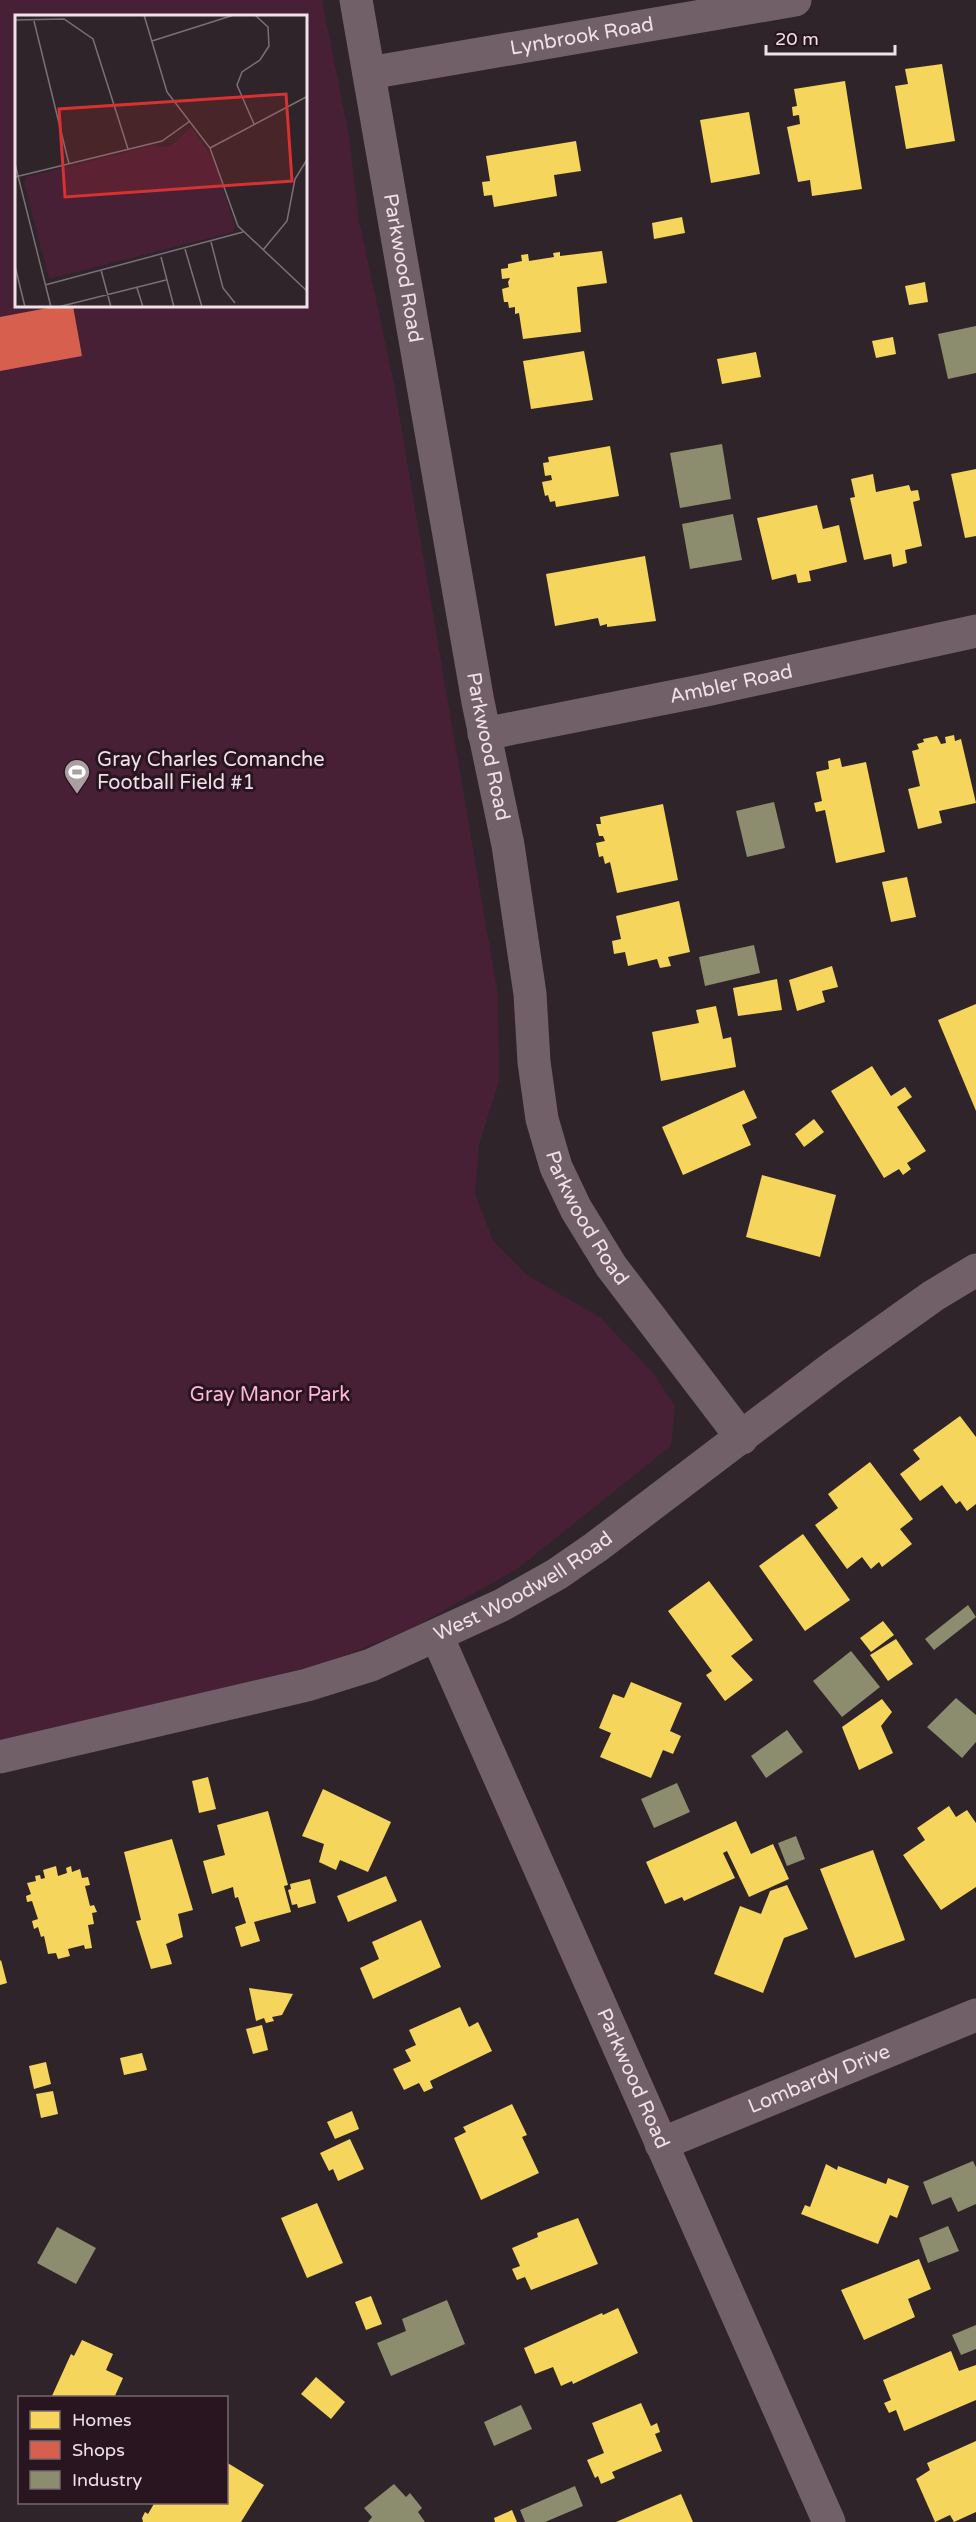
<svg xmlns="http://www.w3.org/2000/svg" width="976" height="2522" font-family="'Varela Round',sans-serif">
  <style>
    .green { fill: #472035; fill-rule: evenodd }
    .homes { fill: #f6d55c }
    .shops { fill: #d6604d }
    .industry { fill: #8c8c6e }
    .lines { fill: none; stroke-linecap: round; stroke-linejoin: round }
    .street { stroke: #726069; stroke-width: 33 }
    .labels { text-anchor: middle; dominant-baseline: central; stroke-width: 6; stroke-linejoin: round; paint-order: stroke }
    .street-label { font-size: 20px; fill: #efe1e7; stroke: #28151f }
    .poi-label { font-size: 20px; fill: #efe1e7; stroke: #28151f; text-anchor: start }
    .park-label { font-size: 20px; fill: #ffb8db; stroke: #28151f }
    .inset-road { fill: none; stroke: #7c7075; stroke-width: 1.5 }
    .view { fill: #d73132; fill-opacity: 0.15; stroke: #d73132; stroke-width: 3 }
    .inset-edge { fill: none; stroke: #efe1e7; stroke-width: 3 }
  </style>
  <rect width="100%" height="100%" fill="#2f2429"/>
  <path class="green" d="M0,0H322L349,136L359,220L394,384L498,996L499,1081L479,1145L475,1193L493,1241L527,1275L601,1318L653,1373L675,1406L671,1446L517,1569L409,1630L325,1663L0,1743ZM16,16H306V306H16Z"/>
  <g class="homes">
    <polygon points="942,64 955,141 906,149 895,86 908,84 905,69"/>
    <polygon points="845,81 862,189 812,196 810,180 798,182 787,127 800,124 799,115 793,116 792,107 797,106 794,89"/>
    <polygon points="749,112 760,174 711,183 700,120"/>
    <polygon points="576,141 581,171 554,175 557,196 494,207 492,195 484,196 482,182 490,181 486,156"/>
    <polygon points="682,217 685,233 654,239 652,223"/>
    <polygon points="602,251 607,283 577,287 581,332 523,339 519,313 515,314 515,307 509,308 508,302 504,302 502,289 509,287 508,282 510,278 502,279 501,269 508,268 508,264 522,261 521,255 528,254 529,261 554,257 553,253 560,252 560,256"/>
    <polygon points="925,282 928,302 909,305 905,286"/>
    <polygon points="893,337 896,354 876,358 872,341"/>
    <polygon points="584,351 593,400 531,409 523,361"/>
    <polygon points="756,352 761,377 722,384 717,359"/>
    <polygon points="610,446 619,496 556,507 555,501 550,502 548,495 545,496 542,482 552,480 551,475 545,476 543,463 549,462 548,457"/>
    <polygon points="976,469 976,536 965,538 951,474"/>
    <polygon points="873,474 876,492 909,485 911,491 918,490 920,500 913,502 922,546 905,550 907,563 893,567 891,554 864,560 850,498 855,497 851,479"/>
    <polygon points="817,505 823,529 839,525 847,562 809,571 811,581 798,583 796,574 772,580 757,518"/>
    <polygon points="645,556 656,621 607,627 607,624 600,626 598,618 555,626 546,574"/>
    <polygon points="954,735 955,741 961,739 976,803 939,811 942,823 918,829 908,789 920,786 912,751 919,749 917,744 924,742 923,739 937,736 941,744 946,743 945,737"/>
    <polygon points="840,758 842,767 866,762 885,852 836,863 825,810 816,812 814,803 822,801 816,772 829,769 828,761"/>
    <polygon points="663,804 678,880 617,893 610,862 605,864 603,856 599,857 596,843 605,841 603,836 599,836 596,824 601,824 600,817"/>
    <polygon points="907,877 916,917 891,922 882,882"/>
    <polygon points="679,901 690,952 668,957 671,966 660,968 657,959 628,966 625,952 614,954 612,941 621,939 616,916"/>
    <polygon points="832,966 838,987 822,991 825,1002 797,1011 789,980"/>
    <polygon points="777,979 782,1010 738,1016 733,988"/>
    <polygon points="976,1004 976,1111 938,1020"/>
    <polygon points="716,1006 723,1039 731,1037 736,1067 661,1081 652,1032 699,1023 696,1010"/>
    <polygon points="872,1066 891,1096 905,1087 912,1097 897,1107 926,1151 907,1163 911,1169 903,1175 899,1169 884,1178 831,1091"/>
    <polygon points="744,1090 757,1118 742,1125 751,1145 683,1175 662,1127"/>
    <polygon points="814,1119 824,1132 804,1147 795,1134"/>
    <polygon points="762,1175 836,1195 820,1257 746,1237"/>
    <polygon points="960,1416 976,1437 976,1504 967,1511 960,1501 956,1504 942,1485 920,1501 900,1474 920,1459 913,1450"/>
    <polygon points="870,1462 913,1519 900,1529 912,1544 882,1567 879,1562 871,1569 862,1557 847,1569 815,1525 838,1508 828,1494"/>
    <polygon points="803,1534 850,1600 805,1631 759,1566"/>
    <polygon points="709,1581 753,1640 731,1656 753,1680 725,1701 706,1675 712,1671 668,1611"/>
    <polygon points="883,1621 894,1635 871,1652 860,1638"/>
    <polygon points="896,1639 913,1664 888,1681 870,1655"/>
    <polygon points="631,1682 682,1703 670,1731 681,1736 673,1754 663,1750 651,1778 600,1757 611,1733 599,1728 613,1694 624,1698"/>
    <polygon points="882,1699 892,1712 881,1726 893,1753 859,1770 842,1727"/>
    <polygon points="208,1777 216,1809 199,1813 192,1781"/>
    <polygon points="323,1789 391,1822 368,1872 340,1860 336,1870 319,1862 324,1844 302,1836"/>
    <polygon points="949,1806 956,1817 967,1810 976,1823 976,1887 941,1910 903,1855 925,1840 917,1828"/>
    <polygon points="268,1811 288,1885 284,1886 291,1912 254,1922 260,1941 241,1947 235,1927 246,1923 238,1897 235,1898 233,1887 212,1894 203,1861 225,1855 217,1825"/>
    <polygon points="736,1821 751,1854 773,1844 789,1879 749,1897 727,1851 723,1853 735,1878 684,1901 682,1897 665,1904 646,1862"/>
    <polygon points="172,1839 193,1910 178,1914 183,1937 166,1944 172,1964 151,1969 136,1921 141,1920 124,1852"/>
    <polygon points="873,1850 905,1940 855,1958 820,1869"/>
    <polygon points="56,1866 58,1876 67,1873 66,1868 71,1866 72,1872 80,1869 82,1878 88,1877 90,1885 85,1886 90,1906 94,1905 97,1912 92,1913 94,1924 88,1925 92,1948 85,1949 84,1945 68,1949 70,1956 58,1959 56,1953 48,1954 44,1936 41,1937 38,1927 34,1929 32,1921 38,1919 32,1901 27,1902 26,1896 31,1894 27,1883 36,1881 35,1876 40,1875 41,1879 45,1878 43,1870"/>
    <polygon points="386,1876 397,1901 348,1922 337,1896"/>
    <polygon points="310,1879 316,1903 298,1908 297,1904 292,1905 288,1890 291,1889 290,1884"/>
    <polygon points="787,1885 808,1929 784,1938 763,1993 714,1974 740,1906 761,1914 770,1891"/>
    <polygon points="421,1920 441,1967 373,1999 360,1968 379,1959 372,1942"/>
    <polygon points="1,1960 7,1983 0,1985 0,1961"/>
    <polygon points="249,1988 293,1994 282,2015 272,2017 274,2021 266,2023 264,2018 256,2021"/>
    <polygon points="460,2007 469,2027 478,2022 492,2051 430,2081 433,2088 424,2092 419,2083 404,2090 393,2069 411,2061 405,2050 416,2045 409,2030"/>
    <polygon points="262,2025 268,2050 253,2054 246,2029"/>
    <polygon points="142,2053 147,2070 124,2075 120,2058"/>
    <polygon points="46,2062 51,2084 34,2089 29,2066"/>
    <polygon points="53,2091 58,2114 41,2118 36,2094"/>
    <polygon points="512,2104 527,2135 522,2137 539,2173 481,2200 454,2138 466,2132 463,2127"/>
    <polygon points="352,2111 359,2129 335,2139 327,2122"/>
    <polygon points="350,2139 364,2169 338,2181 333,2169 329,2171 320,2153"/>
    <polygon points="826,2164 837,2170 838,2166 886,2184 888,2178 909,2186 897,2218 890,2215 878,2244 801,2214 805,2205 810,2207"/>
    <polygon points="317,2203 343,2263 307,2278 281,2218"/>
    <polygon points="578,2218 598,2264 531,2290 525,2277 517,2280 512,2269 520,2266 512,2248 538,2237 537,2233"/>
    <polygon points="919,2259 931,2289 908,2299 915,2317 864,2340 841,2290"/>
    <polygon points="371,2296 382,2324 366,2330 355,2302"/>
    <polygon points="618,2308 638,2353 573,2384 572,2381 561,2386 553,2367 535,2374 524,2348 602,2313 603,2315"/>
    <polygon points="82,2340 113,2354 106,2370 123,2378 114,2398 51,2398 71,2354 74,2356"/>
    <polygon points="951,2351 959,2371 976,2365 976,2400 904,2431 896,2410 889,2413 884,2403 891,2400 883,2380"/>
    <polygon points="316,2377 345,2402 331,2419 301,2394"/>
    <polygon points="641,2403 651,2426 657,2423 660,2432 655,2434 662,2451 612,2472 615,2478 601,2484 598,2476 595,2478 587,2460 604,2453 592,2423"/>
    <polygon points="976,2441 976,2512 954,2522 950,2515 935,2522 916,2479 930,2470 927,2463"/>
    <polygon points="226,2462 264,2485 241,2522 143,2522 142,2518 145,2512 148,2514 155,2502 226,2502"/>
    <polygon points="681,2494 693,2522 616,2522"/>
    <polygon points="512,2510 517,2522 495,2522 494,2518"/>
  </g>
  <polygon class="shops" points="58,306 73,306 82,356 0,371 0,317"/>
  <g class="industry">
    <polygon points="976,326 976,373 948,379 938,334"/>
    <polygon points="722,444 731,499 680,508 670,453"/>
    <polygon points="733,514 742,560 690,569 682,524"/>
    <polygon points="774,802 785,848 747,857 736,811"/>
    <polygon points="754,945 760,973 705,986 699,957"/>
    <polygon points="968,1605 976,1617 934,1650 925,1639"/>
    <polygon points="851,1651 880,1687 842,1717 813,1681"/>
    <polygon points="956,1698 976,1715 976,1742 962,1758 927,1727"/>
    <polygon points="787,1730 803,1752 766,1778 751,1756"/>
    <polygon points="677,1783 690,1812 654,1828 641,1799"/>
    <polygon points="796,1836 805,1859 787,1866 778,1843"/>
    <polygon points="973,2161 976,2167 976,2204 958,2212 951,2197 932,2205 923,2182"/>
    <polygon points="948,2226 959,2251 928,2263 919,2238"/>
    <polygon points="57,2227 96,2248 76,2284 37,2263"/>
    <polygon points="447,2300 465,2344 391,2376 377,2343 406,2331 402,2319"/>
    <polygon points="976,2325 976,2349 961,2355 952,2335"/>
    <polygon points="521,2405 532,2429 494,2446 484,2422"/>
    <polygon points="394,2484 406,2497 410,2493 422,2508 418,2512 425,2522 368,2522 372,2517 364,2508"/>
    <polygon points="575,2486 583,2506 545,2522 525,2522 520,2510"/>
  </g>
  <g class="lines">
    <g class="street">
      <path id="s1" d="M356,0L478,702L508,845L530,994L534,1062L542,1119L556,1167L576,1209L611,1266L742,1438"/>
      <path id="s2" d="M369,73L795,0"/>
      <path id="s3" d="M484,734L706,690L976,631"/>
      <path id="s4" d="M437,1636L829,2522"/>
      <path id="s5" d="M0,1757L307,1685L371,1665L502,1605L557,1574L596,1547L832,1368L933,1296L976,1270"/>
      <path id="s6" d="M661,2144L976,2015"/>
    </g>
  </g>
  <defs>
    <g id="stadium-pin" transform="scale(1.35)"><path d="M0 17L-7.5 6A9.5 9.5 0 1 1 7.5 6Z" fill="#ac9fa4" stroke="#28151f"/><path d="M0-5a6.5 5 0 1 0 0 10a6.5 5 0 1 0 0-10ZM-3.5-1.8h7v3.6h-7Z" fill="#fff"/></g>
  </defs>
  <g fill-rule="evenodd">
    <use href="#stadium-pin" x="77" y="772"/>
  </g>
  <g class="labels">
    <g class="street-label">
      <text stroke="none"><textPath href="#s2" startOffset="216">Lynbrook Road</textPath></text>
      <text stroke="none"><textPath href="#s1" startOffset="272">Parkwood Road</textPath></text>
      <text stroke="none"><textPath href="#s3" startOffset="252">Ambler Road</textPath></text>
      <text stroke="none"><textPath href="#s1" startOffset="758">Parkwood Road</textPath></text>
      <text stroke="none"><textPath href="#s1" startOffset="1244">Parkwood Road</textPath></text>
      <text stroke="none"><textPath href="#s5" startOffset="554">West Woodwell Road</textPath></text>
      <text stroke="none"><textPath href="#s4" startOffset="484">Parkwood Road</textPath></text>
      <text stroke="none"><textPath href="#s6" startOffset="171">Lombardy Drive</textPath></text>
    </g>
    <g class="poi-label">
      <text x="97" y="760">Gray Charles Comanche<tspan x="97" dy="23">Football Field #1</tspan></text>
    </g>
    <g class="park-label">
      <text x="270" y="1395">Gray Manor Park</text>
    </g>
  </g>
  <g transform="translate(15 15)">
    <rect width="292" height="292" fill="#2f2429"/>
    <path d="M176,113L198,143L220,211L218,217L34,264L9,168L11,162L136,131L154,132Z" fill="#472035"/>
    <path class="inset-road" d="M129,0L152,77L195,133L223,211L293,277M0,5L49,4L78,24L113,134M19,6L54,149M137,26L219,0M239,109L222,70L227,57L245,45L254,31L253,12L240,0M195,133L293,81M0,149L36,292M0,162L147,126L175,106M196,227L208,273L220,288M170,234L187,292M248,235L272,206L280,164L293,143M146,242L159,292M0,251L10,292M86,255L96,292M30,270L228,217M122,273L128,292M43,292L151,265"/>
    <path class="view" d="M271,79L277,166L50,182L44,94Z"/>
    <rect width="292" height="292" class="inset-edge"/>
  </g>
  <rect x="18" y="2396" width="210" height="108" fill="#28151f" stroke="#78676f" stroke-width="1.5"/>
  <rect x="30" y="2411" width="30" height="18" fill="#f6d55c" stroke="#78676f" stroke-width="1.5"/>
  <text x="72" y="2426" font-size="18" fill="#efe1e7">Homes</text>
  <rect x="30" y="2441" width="30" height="18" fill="#d6604d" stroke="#78676f" stroke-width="1.5"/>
  <text x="72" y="2456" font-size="18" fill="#efe1e7">Shops</text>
  <rect x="30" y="2471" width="30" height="18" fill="#8c8c6e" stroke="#78676f" stroke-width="1.5"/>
  <text x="72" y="2486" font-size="18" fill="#efe1e7">Industry</text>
  <path d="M766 45v9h129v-9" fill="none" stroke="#efe1e7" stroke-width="3"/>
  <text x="775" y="45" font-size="18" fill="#efe1e7" stroke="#28151f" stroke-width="4.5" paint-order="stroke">20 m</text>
</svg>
